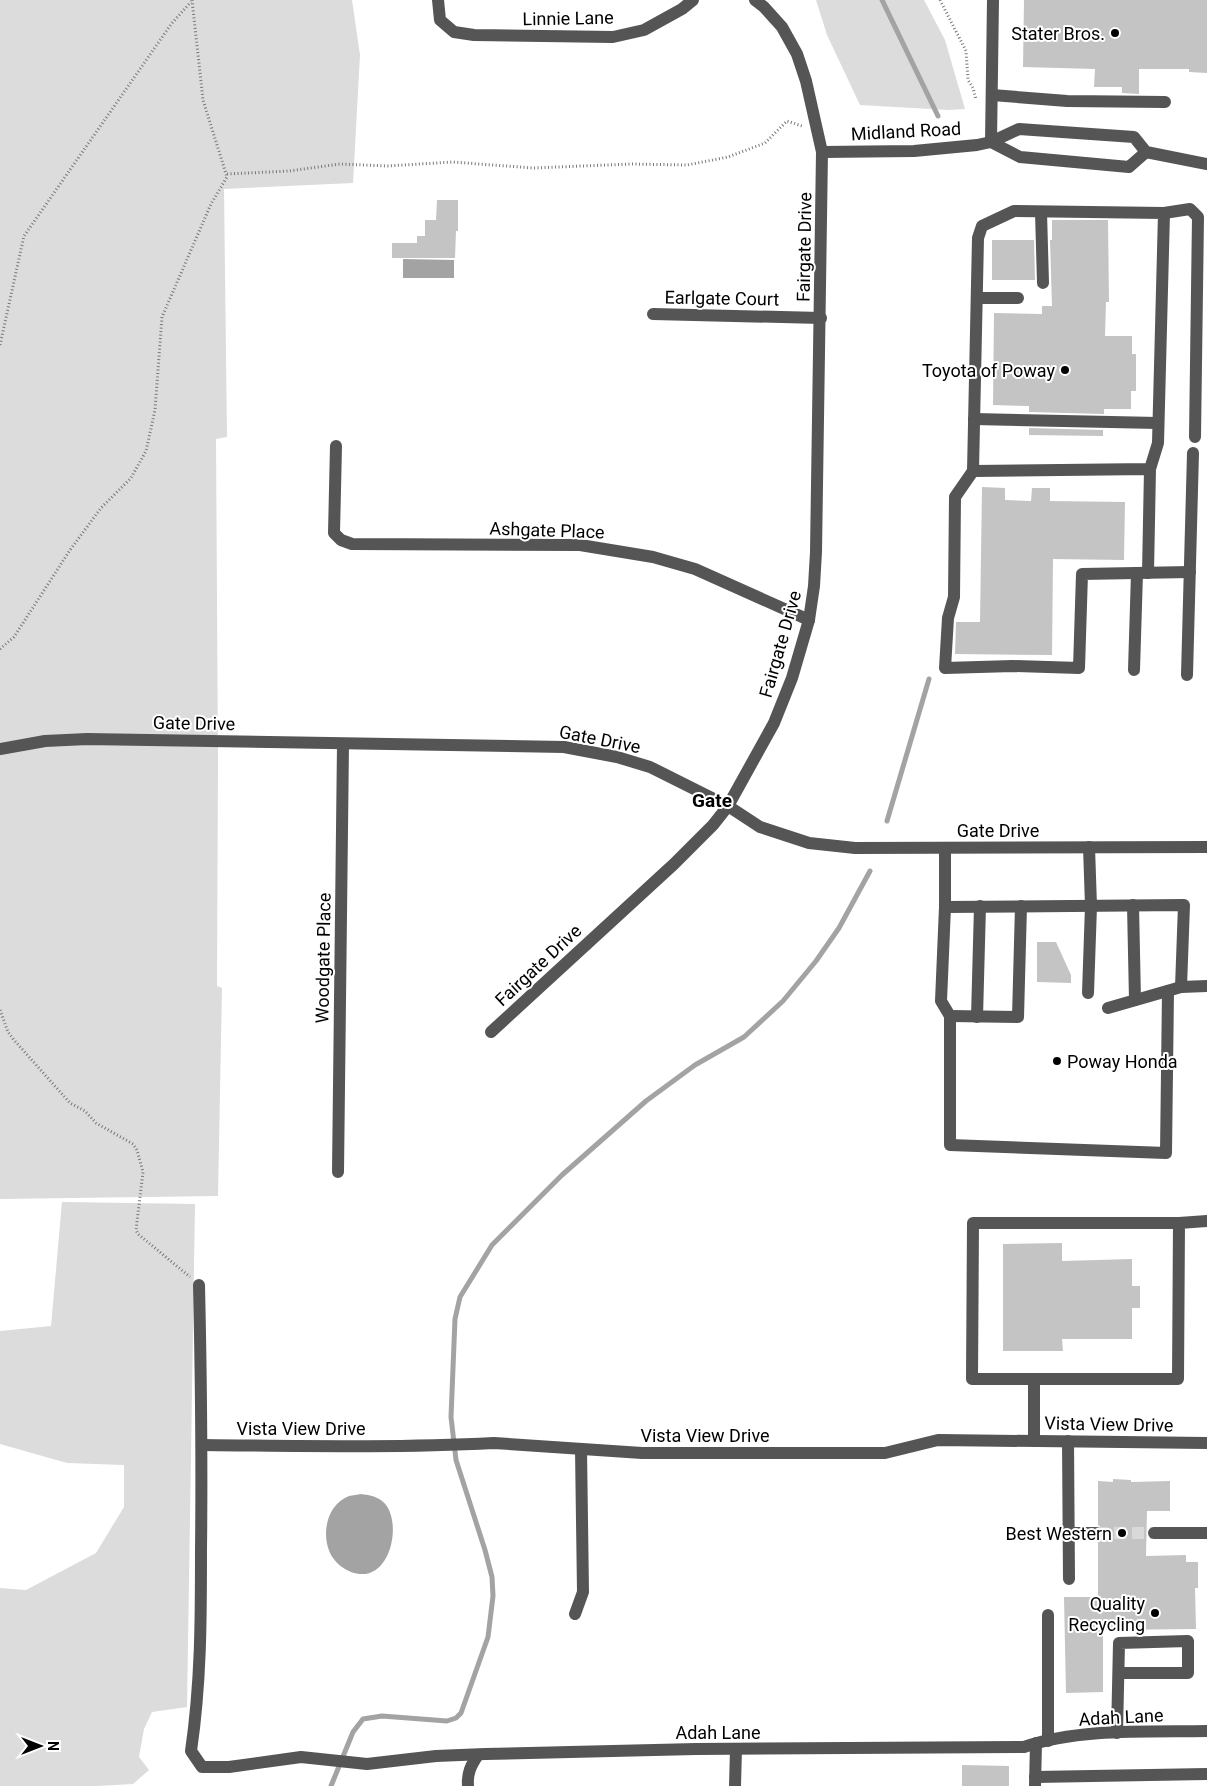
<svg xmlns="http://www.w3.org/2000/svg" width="1207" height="1786" font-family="Roboto,sans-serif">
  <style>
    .green { fill: #dcdcdc }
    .water { fill: #a3a3a3 }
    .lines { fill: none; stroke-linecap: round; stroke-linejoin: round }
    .stream { stroke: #a3a3a3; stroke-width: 5 }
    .building { fill: #c4c4c4 }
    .minor-tunnel { stroke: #d9d9d9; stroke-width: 12; stroke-dasharray: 12 6; stroke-linecap: butt }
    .path { stroke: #777; stroke-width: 3; stroke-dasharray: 1 2.5; stroke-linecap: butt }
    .minor { stroke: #555; stroke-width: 12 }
    .poi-dot { fill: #000; stroke: #fff; stroke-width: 2 }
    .labels { text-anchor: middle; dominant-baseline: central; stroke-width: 4; stroke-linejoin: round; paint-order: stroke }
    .street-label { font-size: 18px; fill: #000; stroke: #fff }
    .poi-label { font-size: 18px; fill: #000; stroke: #fff; text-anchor: end }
    .neighbourhood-label { font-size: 19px; font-weight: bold; fill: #000; stroke: #fff }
  </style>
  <rect width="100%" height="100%" fill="#fff"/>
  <g class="green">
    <polygon points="0,0 352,0 360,55 353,183 224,189 227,437 216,439 218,761 217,986 222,988 218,1196 0,1199"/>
    <polygon points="816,0 924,0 945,40 965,109 948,110 860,105 827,35"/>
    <polygon points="62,1202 195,1204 187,1707 152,1712 144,1729 139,1757 149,1770 133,1784 98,1786 0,1786 0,1588 26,1590 96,1553 124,1507 124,1465 67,1463 0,1444 0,1331 51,1326"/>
  </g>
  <g class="water">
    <polygon points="403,259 454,260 454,278 403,278"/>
    <path d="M361,1494C368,1495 376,1496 382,1501C404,1517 392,1587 351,1572C344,1569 338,1565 333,1558C320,1539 325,1505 349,1496C353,1495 357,1495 361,1494Z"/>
  </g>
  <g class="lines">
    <g class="stream">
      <polyline points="882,0 938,116"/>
      <polyline points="887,821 929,679"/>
      <polyline points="331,1786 353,1732 363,1719 382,1716 447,1721 456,1718 461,1713 488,1637 493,1596 492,1577 485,1550 456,1460 451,1417 455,1319 460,1297 492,1245 562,1175 646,1101 695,1065 744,1037 783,1001 816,961 839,928 870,871"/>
    </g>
  </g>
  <g class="building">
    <polygon points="1024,0 1207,0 1207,73 1189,72 1189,69 1139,69 1139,94 1122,93 1122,87 1094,87 1095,69 1023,67"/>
    <polygon points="437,200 458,200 458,231 456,231 455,258 392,258 392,243 417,243 417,236 425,236 425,220 436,220"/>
    <polygon points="1052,220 1108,220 1109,302 1106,302 1105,336 1132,336 1132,354 1136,354 1136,391 1131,391 1131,409 1104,409 1104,414 1029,412 1029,406 993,405 994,313 1042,314 1042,306 1052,306 1050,240 1052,240"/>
    <polygon points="992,240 1034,240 1035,280 992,280"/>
    <polygon points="1029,428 1103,430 1103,436 1029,435"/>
    <polygon points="982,487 1005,488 1005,500 1031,501 1032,488 1050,488 1050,501 1125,502 1124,560 1053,559 1052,655 955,654 956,622 980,622"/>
    <polygon points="1037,942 1056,942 1071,975 1071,983 1037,982"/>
    <polygon points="1062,1243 1062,1261 1132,1259 1132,1286 1140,1286 1140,1308 1132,1308 1132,1339 1062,1339 1063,1351 1003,1351 1003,1244"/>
    <polygon points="1113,1479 1131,1480 1131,1482 1170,1481 1170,1511 1147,1511 1146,1556 1186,1555 1186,1562 1198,1562 1198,1588 1195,1588 1196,1629 1103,1630 1103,1692 1066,1693 1064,1597 1098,1597 1098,1541 1103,1537 1104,1533 1103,1529 1098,1525 1098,1481 1113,1482"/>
    <polygon points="962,1765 1009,1766 1009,1786 962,1786"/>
  </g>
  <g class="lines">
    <polyline class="minor-tunnel" points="1096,1533 1154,1533"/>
    <g class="path">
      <polyline points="940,0 966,51 968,80 973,88 976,99"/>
      <polyline points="227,174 289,171 340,164 387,166 453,162 533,168 632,164 687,165 728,157 765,143 787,121 802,126"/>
      <polyline points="0,345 24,236 172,23 191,2"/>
      <polyline points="0,649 14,637 70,550 101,508 131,478 146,451 155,410 162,317 211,204 227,177 203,100 192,0"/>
      <polyline points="0,1010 8,1032 14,1040 70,1103 85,1111 96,1123 133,1144 137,1150 143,1172 136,1230 138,1234 190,1277"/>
    </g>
    <g class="minor">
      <polyline points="438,0 440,20 454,32 474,35 613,37 644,30 682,9 693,0"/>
      <polyline points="992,95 1067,101 1165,102"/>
      <polyline points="991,142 1020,157 1129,167 1146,152"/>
      <polyline points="991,142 993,0"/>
      <polyline points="822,152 914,151 977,145 991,142 1019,129 1134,137 1146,152 1207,164"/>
      <polyline points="1041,212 1043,283"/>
      <polyline points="1164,213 1190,209 1198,217 1195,437"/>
      <polyline points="977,298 1018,298"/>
      <polyline points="653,314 821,318"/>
      <polyline points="974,419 1158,423"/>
      <polyline points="336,446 334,533 341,540 352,544 580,545 653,557 695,569 809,620"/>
      <polyline points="973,471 955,497 954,597 948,618 945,668 1013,666 1079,668 1082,574 1190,572"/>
      <polyline points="1148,573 1150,469 973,471 978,238 982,226 1014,211 1164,213 1158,443 1150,469"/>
      <polyline points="1134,670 1137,573"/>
      <polyline points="1187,675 1193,453"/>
      <polyline points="0,749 45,741 87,739 564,747 617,757 650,767 728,806 760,827 809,843 855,848 1207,847"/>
      <polyline points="945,848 945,907 1184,905 1181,987"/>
      <polyline points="1133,905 1135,1000"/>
      <polyline points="945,907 941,1001 950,1016 950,1145 1166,1153 1168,991"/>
      <polyline points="1088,993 1091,906 1089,847"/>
      <polyline points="1108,1008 1181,987 1207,986"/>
      <polyline points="950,1016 1018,1017 1021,906"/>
      <polyline points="977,1017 980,906"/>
      <polyline points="491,1032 674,864 713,825 728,806 774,723 792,678 809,620 814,586 816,552 822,152 806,81 797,54 782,27 764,7 755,0"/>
      <polyline points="338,1172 343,744"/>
      <polyline points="1179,1223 1178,1379 972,1379 973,1223 1179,1223 1207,1221"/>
      <path d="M199,1285C201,1373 202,1462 201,1550C201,1618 201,1683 191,1751L202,1767H229L301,1757L367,1764L436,1756L485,1754L696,1749L1024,1747C1079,1728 1149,1732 1207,1731"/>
      <polyline points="1034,1379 1034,1441"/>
      <polyline points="1068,1441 1069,1579"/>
      <path d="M202,1445C299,1446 397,1448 494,1443L642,1453H885L938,1440L1207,1443"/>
      <polyline points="1069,1533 1096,1533"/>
      <polyline points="1154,1533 1207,1533"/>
      <polyline points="575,1614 583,1592 581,1449"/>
      <polyline points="1048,1615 1048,1741"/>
      <polyline points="1117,1733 1119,1643 1188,1641 1188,1673 1119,1673"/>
      <polyline points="1035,1777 1207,1774"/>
      <path d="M468,1786C467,1773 471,1765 478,1755"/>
      <polyline points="735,1786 736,1749"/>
      <polyline points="1035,1786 1036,1743"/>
    </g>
  </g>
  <g class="poi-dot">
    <circle cx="1115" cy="33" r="5"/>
    <circle cx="1065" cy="370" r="5"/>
    <circle cx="1057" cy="1061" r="5"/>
    <circle cx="1122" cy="1533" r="5"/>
    <circle cx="1155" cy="1613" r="5"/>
  </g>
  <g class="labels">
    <g class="street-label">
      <text transform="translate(568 18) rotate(-1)">Linnie Lane</text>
      <text transform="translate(906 131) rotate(-3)">Midland Road</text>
      <text transform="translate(804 247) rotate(-89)">Fairgate Drive</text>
      <text transform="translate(722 298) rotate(1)">Earlgate Court</text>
      <text transform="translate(547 530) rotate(2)">Ashgate Place</text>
      <text transform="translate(780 644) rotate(-74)">Fairgate Drive</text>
      <text transform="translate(194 723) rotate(1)">Gate Drive</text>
      <text transform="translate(600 739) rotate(11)">Gate Drive</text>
      <text x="998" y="830">Gate Drive</text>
      <text transform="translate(323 958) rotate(-89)">Woodgate Place</text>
      <text transform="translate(538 965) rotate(-43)">Fairgate Drive</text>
      <text transform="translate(1109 1424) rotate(1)">Vista View Drive</text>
      <text x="301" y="1428">Vista View Drive</text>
      <text x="705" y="1435">Vista View Drive</text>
      <text transform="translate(1121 1717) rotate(-3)">Adah Lane</text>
      <text x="718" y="1732">Adah Lane</text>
    </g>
    <g class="poi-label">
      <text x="1105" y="33">Stater Bros.</text>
      <text x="1055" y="370">Toyota of Poway</text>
      <text x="1067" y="1061" text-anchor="start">Poway Honda</text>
      <text x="1112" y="1533">Best Western</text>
      <text x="1145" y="1603">Quality<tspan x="1145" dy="21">Recycling</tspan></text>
    </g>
    <g class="neighbourhood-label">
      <text x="712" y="800">Gate</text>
    </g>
  </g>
  <g transform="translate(40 1746) rotate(90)" stroke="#ffffff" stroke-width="4" paint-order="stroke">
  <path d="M0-4L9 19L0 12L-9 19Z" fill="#000000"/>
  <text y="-8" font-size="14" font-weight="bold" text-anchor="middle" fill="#000000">N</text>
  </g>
</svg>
